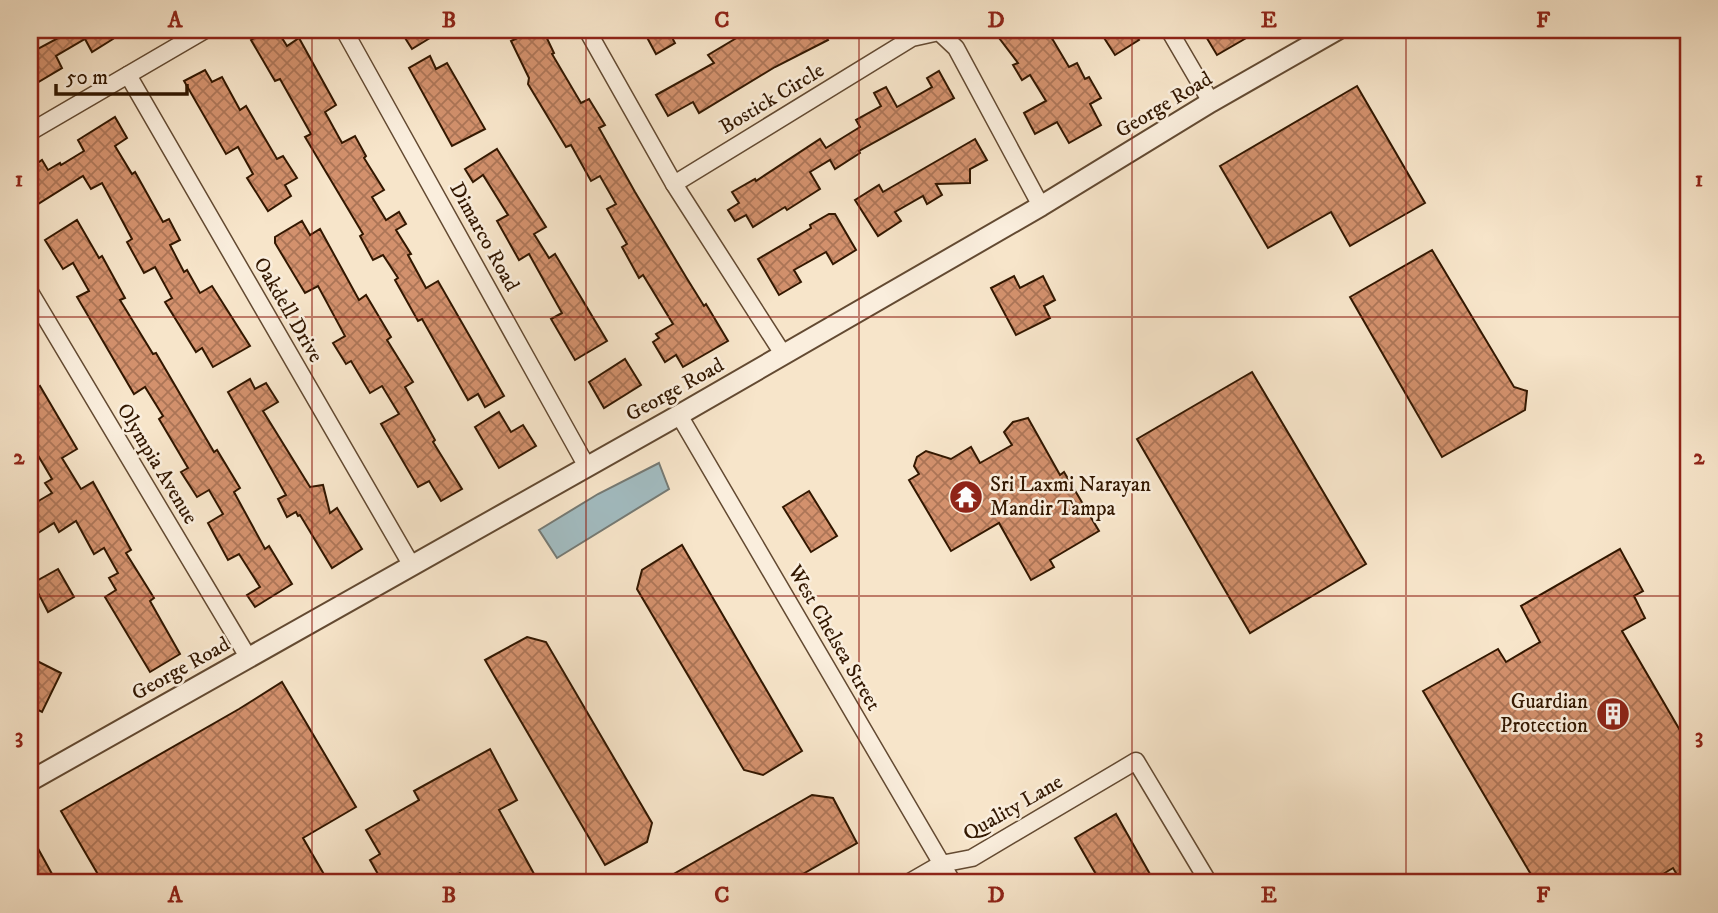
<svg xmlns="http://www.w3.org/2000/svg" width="1718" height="913" font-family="'IM FELL DW Pica',serif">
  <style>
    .water { fill: #a2bcc1; stroke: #757a74; stroke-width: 2 }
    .building { fill: url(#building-cross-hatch); stroke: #321700; stroke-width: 2 }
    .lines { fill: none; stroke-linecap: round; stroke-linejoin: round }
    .minor-casing { stroke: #634a32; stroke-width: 19 }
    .tertiary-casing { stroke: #634a32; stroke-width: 23 }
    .minor { stroke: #faeedd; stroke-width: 16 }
    .tertiary { stroke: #faeedd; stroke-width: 19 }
    .grid { fill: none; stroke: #8f2418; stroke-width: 2; stroke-opacity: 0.55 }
    .labels { text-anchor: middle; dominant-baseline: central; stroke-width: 5; stroke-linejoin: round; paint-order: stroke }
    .street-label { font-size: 21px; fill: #321700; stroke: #faeedd }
    .poi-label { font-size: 21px; fill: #321700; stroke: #faeedd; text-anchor: start }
    .neatline { fill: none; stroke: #8f2418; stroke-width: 2.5 }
    .grid-label { font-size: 23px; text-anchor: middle; font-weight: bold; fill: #8f2418 }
  </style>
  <defs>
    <pattern id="building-cross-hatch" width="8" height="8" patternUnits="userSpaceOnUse" patternTransform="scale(1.75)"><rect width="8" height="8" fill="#d3916d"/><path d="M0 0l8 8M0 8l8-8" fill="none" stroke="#ac7557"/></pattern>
  </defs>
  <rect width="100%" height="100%" fill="#f7e5ca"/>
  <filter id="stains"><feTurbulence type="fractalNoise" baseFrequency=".00286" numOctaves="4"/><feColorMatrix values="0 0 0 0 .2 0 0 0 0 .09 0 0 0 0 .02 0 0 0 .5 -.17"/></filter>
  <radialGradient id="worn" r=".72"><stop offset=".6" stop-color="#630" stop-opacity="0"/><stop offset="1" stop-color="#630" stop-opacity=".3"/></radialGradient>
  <polygon class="water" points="659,463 669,489 557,558 539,530 598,494"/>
  <g class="building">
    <polygon points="73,30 108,30 113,39 92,52 85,39 56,56 62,68 30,87 30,53"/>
    <polygon points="268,30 277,30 287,46 299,38 336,105 325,112 342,143 355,136 366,156 364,158 384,190 372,197 386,220 399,212 406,224 396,230 411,254 408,255 426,288 438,281 504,396 485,407 478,394 468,400 422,319 418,321 395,280 398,278 383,255 373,260 360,236 363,234 305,137 311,134 280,79 275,81 251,40"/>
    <polygon points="400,30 443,30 412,49"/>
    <polygon points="535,30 543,30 554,53 552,54 581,103 589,99 605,125 599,128 635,192 686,277 704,306 706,304 728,341 683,367 676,355 665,362 653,342 659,338 656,334 673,324 643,275 639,278 622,247 627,244 607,209 616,204 600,176 591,181 571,145 566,147 528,84 529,78 511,41"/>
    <polygon points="643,30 668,30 675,43 656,54"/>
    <polygon points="750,30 822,30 828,40 775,67 699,113 693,102 668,116 656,95 714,63 708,55"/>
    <polygon points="993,30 1047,30 1069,67 1077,63 1085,79 1089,77 1101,98 1090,104 1101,125 1069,143 1057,122 1035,134 1024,113 1046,101 1030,75 1022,80 1013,65 1018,63"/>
    <polygon points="1099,30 1133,30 1139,40 1115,55"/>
    <polygon points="1202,30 1260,30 1217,55"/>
    <polygon points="430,56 436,69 447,63 485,129 452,146 409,68"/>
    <polygon points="205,70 212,82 222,77 240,110 246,106 277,159 283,156 297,178 285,185 291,196 268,211 247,178 253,174 238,147 226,154 184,81"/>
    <polygon points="939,71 954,98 859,151 860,153 835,169 830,160 810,172 820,189 787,210 785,207 753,227 746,215 735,221 728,210 739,203 732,192 755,179 756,181 820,139 826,148 860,127 856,120 881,106 874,93 886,87 897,107 932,87 927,78"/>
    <polygon points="1357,86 1425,203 1350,246 1331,212 1268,248 1220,166"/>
    <polygon points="115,117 127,138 115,146 132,174 135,172 163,222 169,219 180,240 170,245 184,272 187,270 200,293 212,286 250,346 213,367 202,348 196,352 165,302 172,298 155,267 144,273 127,242 132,239 102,183 91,189 83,176 38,204 30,190 30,168 42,160 48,170 60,163 61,165 84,151 78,140"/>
    <polygon points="975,139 987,160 970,169 970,183 936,184 942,195 927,204 923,196 895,212 901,221 878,236 855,200 879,185 883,192"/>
    <polygon points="497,149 546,227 534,234 549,258 555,254 607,341 575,360 551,319 562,313 529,254 519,260 497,221 508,215 483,175 473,182 465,169"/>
    <polygon points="829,214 835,214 856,250 833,264 826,252 794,270 801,282 779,295 758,259 811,228 810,225"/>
    <polygon points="77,220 99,258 102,256 125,298 120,300 153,354 156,353 214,452 217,450 240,488 234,492 265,549 269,546 292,584 255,607 247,595 260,587 239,554 228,560 208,523 223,514 209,490 197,497 181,472 188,468 159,419 163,416 145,387 134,394 77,297 89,291 73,263 63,269 45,240"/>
    <polygon points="302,221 310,235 320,229 359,300 366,295 391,337 387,340 413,382 405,387 435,440 433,442 462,489 441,501 429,481 418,487 381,424 399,414 382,386 370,393 351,361 346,364 333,343 345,336 318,286 305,293 275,243 275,237"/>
    <polygon points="1432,250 1514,387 1527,391 1525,410 1442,457 1350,297"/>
    <polygon points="1014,276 1020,288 1043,276 1055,300 1044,306 1050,318 1016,335 991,288"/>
    <polygon points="625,359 641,385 604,408 589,382"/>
    <polygon points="1252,372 1366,564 1250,633 1137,439"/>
    <polygon points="250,379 255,389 266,383 278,402 263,411 310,487 323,485 330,513 337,508 362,549 332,568 300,515 298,516 296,512 287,517 278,499 286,495 228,392"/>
    <polygon points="40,386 77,449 62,458 81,489 93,482 131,550 126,553 154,598 150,601 180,654 150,672 105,597 116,590 109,578 118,573 104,548 94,554 76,521 59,532 54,523 30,538 30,506 52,493 45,483 52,479 30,442 30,392"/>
    <polygon points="499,412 511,432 523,425 536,446 499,468 475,427"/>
    <polygon points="1028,418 1060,475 1064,472 1099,531 1050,560 1054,567 1031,580 999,523 951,551 909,480 919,474 914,466 917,457 926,451 951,459 971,447 980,463 1012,445 1004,432 1013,422"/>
    <polygon points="809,491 837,536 811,552 783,507"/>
    <polygon points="682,545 802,751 763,775 744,770 637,589 642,570"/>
    <polygon points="1620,549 1643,591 1634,596 1645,618 1622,631 1688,744 1688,883 1682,883 1673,868 1648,883 1536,883 1423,691 1498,649 1506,662 1540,642 1521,606"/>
    <polygon points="58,569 74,597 48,612 33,583"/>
    <polygon points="527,637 546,642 652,823 647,842 605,865 485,660"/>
    <polygon points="35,660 61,673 42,712 30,706 30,670"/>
    <polygon points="282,682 356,807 303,838 329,883 103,883 61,811 239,709"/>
    <polygon points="490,749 517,800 499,810 539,883 466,883 460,873 442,883 383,883 370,860 380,854 366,830 419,800 414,791"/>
    <polygon points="812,795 833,798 857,843 787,883 658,883"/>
    <polygon points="1116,814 1155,883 1101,883 1075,838"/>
    <polygon points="30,834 57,883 30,883"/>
  </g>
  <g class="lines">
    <g class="minor-casing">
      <g id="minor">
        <polyline points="344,30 586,465"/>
        <polyline points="587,30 674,184 783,354"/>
        <polyline points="1169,30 1211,102"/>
        <polyline points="128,75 412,566"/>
        <polyline points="30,132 205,30"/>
        <polyline points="674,184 912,38 939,32 956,48 1041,206"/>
        <polyline points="30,292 248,657"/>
        <polyline points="679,415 953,883"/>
        <polyline points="908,883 941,864 972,858 1136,761 1209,883"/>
      </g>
    </g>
    <g class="tertiary-casing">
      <polyline id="tertiary" points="30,781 679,415 1041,206 1211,102 1337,30"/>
    </g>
    <use href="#minor" class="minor"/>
    <use href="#tertiary" class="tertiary"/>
  </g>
  <path class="grid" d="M312,30V883M586,30V883M859,30V883M1132,30V883M1406,30V883M30,317H1688M30,596H1688"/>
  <defs>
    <g id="temple-disc" transform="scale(1.75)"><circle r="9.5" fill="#8f2418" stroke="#faeedd"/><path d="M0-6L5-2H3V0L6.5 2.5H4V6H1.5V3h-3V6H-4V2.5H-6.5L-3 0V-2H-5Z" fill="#fff"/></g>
    <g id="building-disc" transform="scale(1.75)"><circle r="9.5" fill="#8f2418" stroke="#faeedd"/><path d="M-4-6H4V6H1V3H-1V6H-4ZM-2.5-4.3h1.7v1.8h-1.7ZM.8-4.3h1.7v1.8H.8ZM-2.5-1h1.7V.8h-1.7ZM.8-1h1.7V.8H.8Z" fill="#fff"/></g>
  </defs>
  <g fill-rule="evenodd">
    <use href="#temple-disc" x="966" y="497"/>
    <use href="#building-disc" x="1613" y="714"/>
  </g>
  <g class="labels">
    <g class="street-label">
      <text transform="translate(772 99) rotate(-31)">Bostick Circle</text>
      <text transform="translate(1164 105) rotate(-31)">George Road</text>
      <text transform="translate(484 237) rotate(61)">Dimarco Road</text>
      <text transform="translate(288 310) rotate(60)">Oakdell Drive</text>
      <text transform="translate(675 390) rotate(-29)">George Road</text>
      <text transform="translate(157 464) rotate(59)">Olympia Avenue</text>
      <text transform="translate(834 638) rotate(60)">West Chelsea Street</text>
      <text transform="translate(181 669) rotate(-29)">George Road</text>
      <text transform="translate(1013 808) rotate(-30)">Quality Lane</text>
    </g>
    <g class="poi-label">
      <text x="990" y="485">Sri Laxmi Narayan<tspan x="990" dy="24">Mandir Tampa</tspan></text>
      <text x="1588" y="702" text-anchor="end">Guardian<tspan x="1588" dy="24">Protection</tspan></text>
    </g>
  </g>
  <rect width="1718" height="913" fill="none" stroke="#f7e5ca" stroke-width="77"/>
  <path d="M56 84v10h131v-10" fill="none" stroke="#321700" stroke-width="3.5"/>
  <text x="66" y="84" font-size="21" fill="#321700" stroke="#faeedd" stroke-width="5" paint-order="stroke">50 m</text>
  <rect x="38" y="38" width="1642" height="836" class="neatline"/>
  <g class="grid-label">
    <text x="175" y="27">A</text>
    <text x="449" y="27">B</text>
    <text x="722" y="27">C</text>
    <text x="996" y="27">D</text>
    <text x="1269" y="27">E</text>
    <text x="1543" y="27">F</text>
    <text x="19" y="186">1</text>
    <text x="1699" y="186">1</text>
    <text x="19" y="464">2</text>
    <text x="1699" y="464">2</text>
    <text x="19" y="743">3</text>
    <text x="1699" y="743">3</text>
    <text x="175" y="902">A</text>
    <text x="449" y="902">B</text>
    <text x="722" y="902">C</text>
    <text x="996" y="902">D</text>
    <text x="1269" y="902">E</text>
    <text x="1543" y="902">F</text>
  </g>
  <rect width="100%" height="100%" filter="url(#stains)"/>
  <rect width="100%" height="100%" fill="url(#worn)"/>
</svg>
